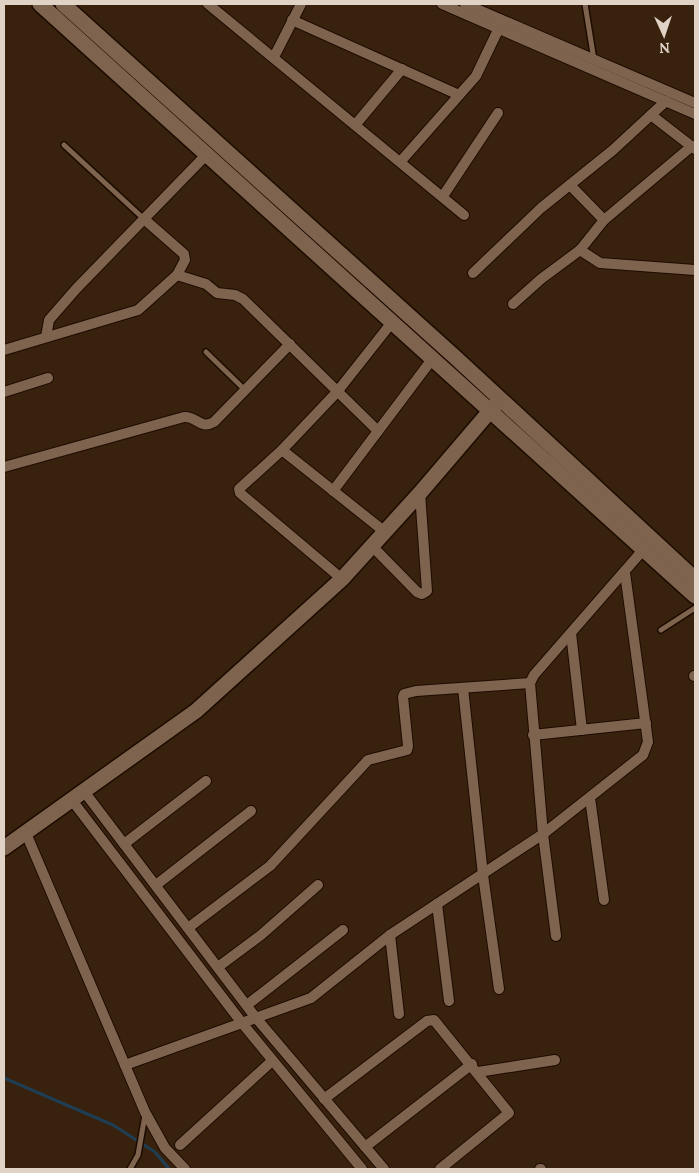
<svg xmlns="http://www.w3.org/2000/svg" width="699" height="1173" font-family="Lora,serif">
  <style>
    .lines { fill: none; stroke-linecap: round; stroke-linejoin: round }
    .stream { stroke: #1f3e54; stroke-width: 3 }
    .service-casing { stroke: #1e0b00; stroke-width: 8 }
    .minor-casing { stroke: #1e0b00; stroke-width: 12 }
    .secondary-casing { stroke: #1e0b00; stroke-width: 18 }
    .service { stroke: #7e644f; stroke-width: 5 }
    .minor { stroke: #7e644f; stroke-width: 10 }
    .secondary { stroke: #7e644f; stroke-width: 15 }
  </style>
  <rect width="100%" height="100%" fill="#38220e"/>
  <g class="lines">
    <polyline class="stream" points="4,1078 113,1125 155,1152 169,1169"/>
    <g class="service-casing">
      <g id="service">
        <polyline points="585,4 594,60"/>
        <polyline points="64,145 144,219"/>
        <polyline points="206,352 245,390"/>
        <polyline points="661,630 695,608"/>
        <polyline points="130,1169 138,1155 145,1115"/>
      </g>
    </g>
    <g class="minor-casing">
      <g id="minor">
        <polyline points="208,4 464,215"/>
        <polyline points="442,4 695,114"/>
        <polyline points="465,4 695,103"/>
        <polyline points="292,20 459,95"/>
        <polyline points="274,57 301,4"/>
        <polyline points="651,115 695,149"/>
        <polyline points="356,124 402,69"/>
        <polyline points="401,161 476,76 499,28"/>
        <polyline points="570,185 604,220"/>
        <polyline points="443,196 498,113"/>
        <polyline points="580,250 600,263 695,270"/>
        <polyline points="473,273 541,208 613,150 666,101"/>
        <polyline points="177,275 206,284 217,293 235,295 243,299 378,431"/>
        <polyline points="513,304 541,279 580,250 604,220 692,146"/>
        <polyline points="46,337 49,320 76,289 207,154"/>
        <polyline points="4,350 138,310 177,275 185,260 184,254 144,219"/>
        <polyline points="4,392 48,378"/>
        <polyline points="282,450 385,532"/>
        <path d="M4,467L184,417C197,416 200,430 214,422L290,344"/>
        <polyline points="333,491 433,358"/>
        <polyline points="372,546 417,592 422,594 427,591 420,493"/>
        <polyline points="342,579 240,493 239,489 282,450 337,392 393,321"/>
        <polyline points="571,633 582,730"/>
        <polyline points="694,676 695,676"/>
        <polyline points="463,688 483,875 499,989"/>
        <polyline points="533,735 646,723"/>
        <polyline points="83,790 256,1018 384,1169"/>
        <polyline points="590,798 604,900"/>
        <polyline points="71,799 242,1023 362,1169"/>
        <polyline points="25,831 145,1112 165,1148 185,1169"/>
        <polyline points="124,844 206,781"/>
        <polyline points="156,885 251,811"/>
        <polyline points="437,904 449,1001"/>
        <polyline points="188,928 270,866 368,760 407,750 408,746 403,697 404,694 416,691 530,683"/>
        <polyline points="390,935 399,1014"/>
        <polyline points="556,936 543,834 530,683 534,675 643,550"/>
        <polyline points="218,967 261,935 318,885"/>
        <polyline points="247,1005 343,930"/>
        <polyline points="125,1065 311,998 390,935 543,834 643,755 648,742 625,573"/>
        <polyline points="478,1072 555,1060"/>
        <polyline points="324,1099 427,1021 434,1020 509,1113 440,1169"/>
        <polyline points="180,1145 272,1061"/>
        <polyline points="365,1147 472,1064"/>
        <polyline points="540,1169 541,1169"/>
      </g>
    </g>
    <g class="secondary-casing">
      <g id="secondary">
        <polyline points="40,4 695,596"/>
        <polyline points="63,4 456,358 695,579"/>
        <polyline points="4,848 196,711 342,579 420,493 496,404"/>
      </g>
    </g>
    <use href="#service" class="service"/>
    <use href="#minor" class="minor"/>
    <use href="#secondary" class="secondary"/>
  </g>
  <rect width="699" height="1173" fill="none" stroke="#e1d2c6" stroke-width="10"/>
  <g transform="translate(664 35) rotate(177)" stroke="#38220e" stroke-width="4" paint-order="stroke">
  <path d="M0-4L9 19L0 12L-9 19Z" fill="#e1d2c6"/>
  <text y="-8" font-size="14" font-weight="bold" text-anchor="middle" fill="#e1d2c6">N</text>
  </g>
</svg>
